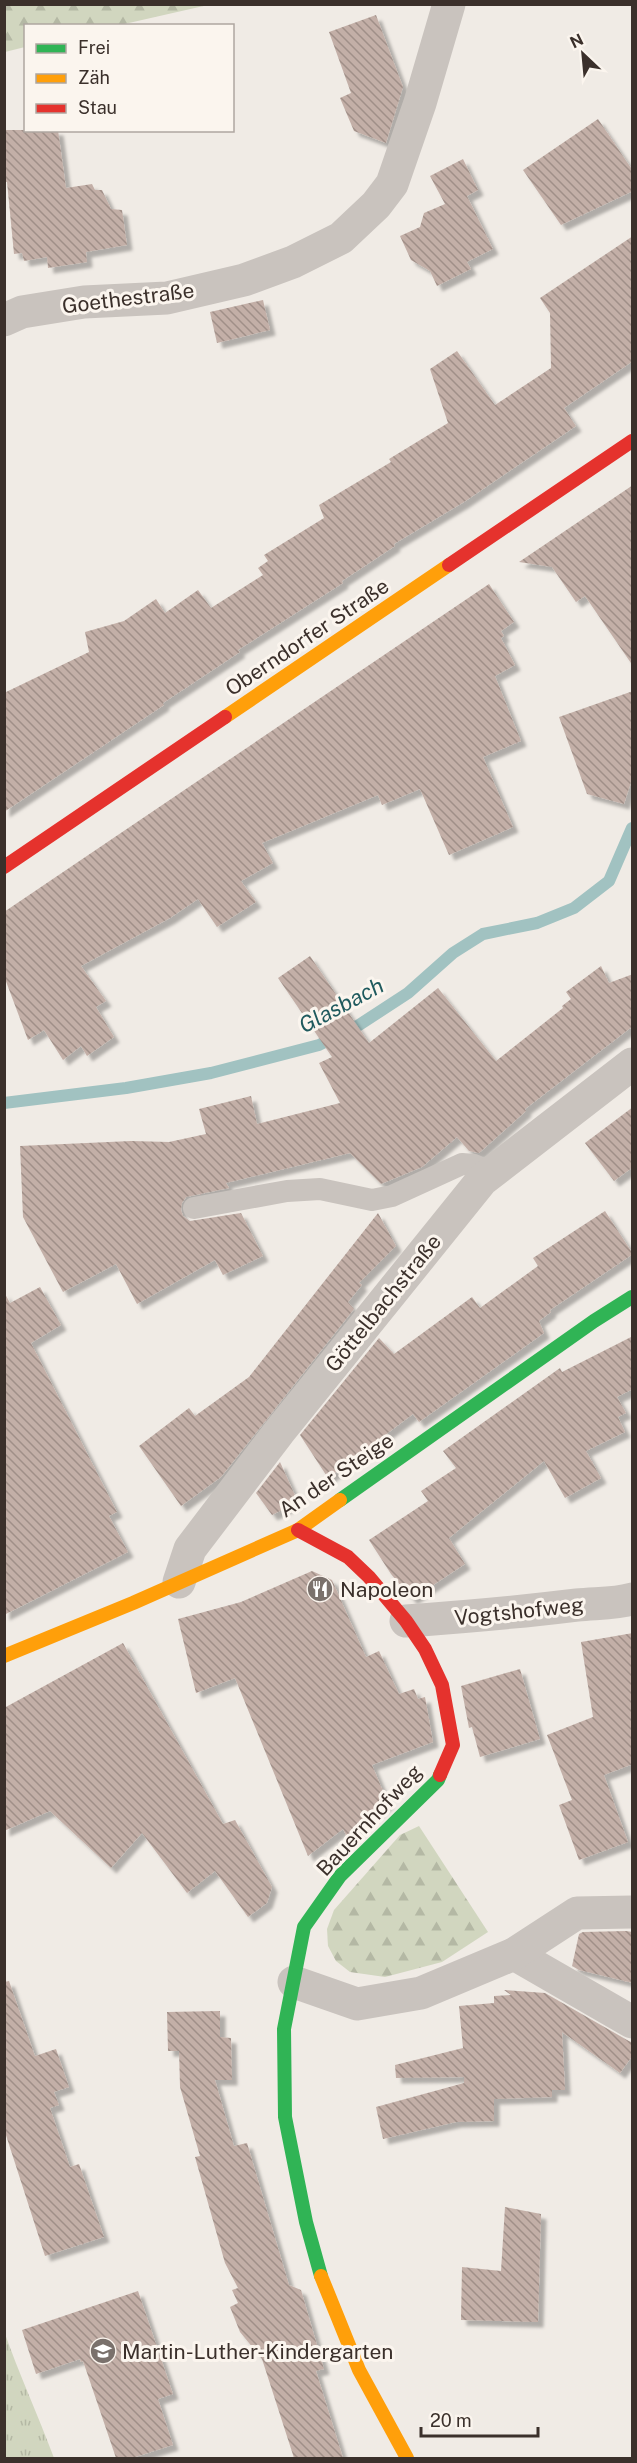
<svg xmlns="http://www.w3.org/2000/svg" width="637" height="2463" font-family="'Public Sans',sans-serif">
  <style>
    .grass { fill: url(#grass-tufts) }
    .forest { fill: url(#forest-firs) }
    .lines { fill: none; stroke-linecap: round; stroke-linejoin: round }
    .stream { stroke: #a1c2c1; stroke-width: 12 }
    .building { fill: url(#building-back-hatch); filter: url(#shadow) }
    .lane { stroke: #c9c3be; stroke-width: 22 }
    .street { stroke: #c9c3be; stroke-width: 33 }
    .fast { stroke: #30b455; stroke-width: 14 }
    .slow { stroke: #ff9f0a; stroke-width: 14 }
    .jam { stroke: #e5322d; stroke-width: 14 }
    .labels { text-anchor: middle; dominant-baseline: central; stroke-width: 6; stroke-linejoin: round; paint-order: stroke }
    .street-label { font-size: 21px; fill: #3b302b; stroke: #fbf5ee }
    .poi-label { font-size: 21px; fill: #3b302b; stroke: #fbf5ee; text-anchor: start }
    .water-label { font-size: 22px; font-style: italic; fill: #1f5a5e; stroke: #fbf5ee }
  </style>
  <defs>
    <pattern id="grass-tufts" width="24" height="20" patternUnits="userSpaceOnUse" patternTransform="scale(1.5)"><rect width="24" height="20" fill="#d1d6bf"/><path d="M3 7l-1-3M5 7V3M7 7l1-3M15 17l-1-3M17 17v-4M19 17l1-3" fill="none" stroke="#b4b8a4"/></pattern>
    <pattern id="forest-firs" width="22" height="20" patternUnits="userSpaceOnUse" patternTransform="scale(1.5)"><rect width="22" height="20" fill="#d1d6bf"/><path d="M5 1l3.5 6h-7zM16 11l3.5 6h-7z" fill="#b4b8a4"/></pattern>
    <pattern id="building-back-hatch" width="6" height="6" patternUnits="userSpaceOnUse" patternTransform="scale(1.5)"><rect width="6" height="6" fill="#c3afa7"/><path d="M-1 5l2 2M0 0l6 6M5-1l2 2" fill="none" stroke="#a08f88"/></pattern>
    <filter id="shadow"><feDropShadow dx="5.5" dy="5.5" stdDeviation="1.5" flood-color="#0004"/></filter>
  </defs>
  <rect width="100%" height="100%" fill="#f0ebe5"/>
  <path class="grass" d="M4,2331C19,2374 38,2415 54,2458H5Z"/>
  <g class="forest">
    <polygon points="4,5 5,4 208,5 120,25 26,26 25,47 5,52"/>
    <polygon points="419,1826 488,1932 442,1962 385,1977 350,1972 336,1961 328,1946 327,1929 334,1910 400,1835"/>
  </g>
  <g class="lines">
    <polyline class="stream" points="4,1103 126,1088 211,1073 319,1045 359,1025 408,993 453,953 483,934 537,923 574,908 609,881 632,828"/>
  </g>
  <g class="building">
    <polygon points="376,15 403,87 386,143 354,131 340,98 351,93 329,32"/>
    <polygon points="598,119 633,171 633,191 561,225 523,170"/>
    <polygon points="4,130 58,130 66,188 92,184 95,190 102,190 111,209 122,210 127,245 86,252 87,262 48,268 47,257 24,261 22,253 14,254 7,182 4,182"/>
    <polygon points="463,159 478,190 467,196 493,249 467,262 471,269 437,286 430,271 411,260 400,236 420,227 424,213 445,204 430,176"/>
    <polygon points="633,236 633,361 564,408 576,426 464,502 394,544 395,546 342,581 343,583 238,650 240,652 163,703 164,705 4,812 4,693 89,652 85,632 124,621 156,599 165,613 198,590 211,608 263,575 258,568 268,561 264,555 324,518 319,505 391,462 389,459 448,423 430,369 457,351 495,405 551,368 550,313 540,298"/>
    <polygon points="263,300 270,330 217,343 210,312"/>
    <polygon points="633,485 633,666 585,596 576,602 552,567 519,562"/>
    <polygon points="489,584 514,622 501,631 504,636 501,638 515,665 495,676 521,741 483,757 513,827 449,855 420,789 382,805 378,795 262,843 273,863 241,881 256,902 217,927 198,899 170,918 81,966 106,1001 96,1007 114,1037 87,1056 81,1046 63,1060 44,1030 28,1040 4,976 4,912"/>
    <polygon points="633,691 633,776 624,804 587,794 559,717"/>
    <polygon points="310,956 369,1043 438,988 496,1061 563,1008 562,1006 571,999 566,992 601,966 609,983 633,974 633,1026 525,1109 526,1111 479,1153 469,1151 457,1137 422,1167 381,1184 350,1153 226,1183 229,1188 186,1197 182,1203 181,1210 183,1216 190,1221 241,1213 263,1256 223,1275 215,1260 137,1304 116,1264 63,1292 23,1217 20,1146 131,1141 169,1142 206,1134 199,1109 251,1096 257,1124 340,1103 319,1063 332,1057 278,978"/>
    <polygon points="633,1107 633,1167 614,1181 585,1143"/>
    <polygon points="605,1211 633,1254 550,1310 551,1312 539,1321 544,1333 419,1422 413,1414 328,1478 300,1435 379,1338 394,1354 472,1297 480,1308 538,1266 533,1258"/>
    <polygon points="378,1213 396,1246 359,1283 362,1285 348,1302 354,1309 221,1477 181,1506 139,1446 189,1408 195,1416 249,1377"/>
    <polygon points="40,1287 61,1325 31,1343 117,1512 109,1516 128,1552 4,1615 4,1292 10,1303"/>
    <polygon points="633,1336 633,1389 617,1397 626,1413 618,1417 625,1432 586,1451 601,1478 565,1498 544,1461 449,1538 465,1564 412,1599 391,1574 369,1540 428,1501 421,1491 456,1468 443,1451 560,1368 562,1372"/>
    <polygon points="280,1462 298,1502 272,1515 256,1493"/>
    <polygon points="312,1571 332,1580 366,1657 379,1651 399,1694 414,1689 418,1699 425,1697 433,1742 372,1765 388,1803 347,1837 343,1829 308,1856 235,1678 196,1693 178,1619 241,1602"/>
    <polygon points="633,1633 633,1764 604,1775 628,1842 579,1860 559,1805 572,1800 547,1735 593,1717 581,1642"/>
    <polygon points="123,1643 223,1824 235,1820 272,1887 267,1903 248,1917 215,1871 187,1893 142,1833 111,1868 50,1811 4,1831 4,1708"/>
    <polygon points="520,1669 540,1739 480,1757 472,1727 469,1728 461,1686"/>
    <polygon points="626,1931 633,1932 633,1983 579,1970 572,1966 579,1934 583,1932"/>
    <polygon points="9,1981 35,2056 56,2049 69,2087 54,2092 59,2105 50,2108 70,2167 79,2164 104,2237 45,2256 4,2129 4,1982"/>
    <polygon points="504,1990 545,1993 627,2040 633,2043 633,2055 620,2073 562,2032 565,2090 552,2090 552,2097 494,2099 494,2121 456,2122 383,2139 376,2107 464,2083 464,2077 396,2078 395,2065 463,2048 459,2006 494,2003 494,1996 511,1995"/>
    <polygon points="220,2011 220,2037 231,2038 232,2080 215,2080 234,2146 247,2143 289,2285 301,2290 324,2369 316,2371 343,2458 294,2458 262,2359 240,2332 230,2307 238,2303 232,2290 238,2288 225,2263 195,2157 200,2156 180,2087 179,2051 168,2051 167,2012"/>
    <polygon points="505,2207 541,2214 538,2322 461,2320 462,2267 501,2271"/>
    <polygon points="138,2291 173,2394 158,2399 173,2445 132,2458 116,2458 83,2361 81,2362 80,2359 36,2374 22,2330"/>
  </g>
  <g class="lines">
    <polyline class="lane" points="194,1208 287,1191 320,1189 372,1200 392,1196 462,1164 474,1165 492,1173"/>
    <g class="street">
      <polyline points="4,320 22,312 84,302 167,298 244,280 293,262 341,238 376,205 392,184 420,103 449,4"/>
      <polyline points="179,1582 190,1549 279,1432 482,1180 632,1064"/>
      <path d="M406,1621C463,1617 520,1612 577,1605C595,1603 615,1604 632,1599"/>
      <polyline points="514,1954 632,2022"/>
      <polyline points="294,1982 357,2004 421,1993 514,1954 577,1913 632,1912"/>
    </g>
    <g class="fast">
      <polyline points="340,1500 594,1321 632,1297"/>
      <polyline points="321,2276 306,2222 285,2117 284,2029 304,1927 340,1876 438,1780 440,1775"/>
    </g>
    <g class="slow">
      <polyline points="225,717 449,565"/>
      <polyline points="4,1656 133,1603 298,1530 340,1500"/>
      <polyline points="321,2276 359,2370 407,2458"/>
    </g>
    <g class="jam">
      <polyline points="449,565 632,441"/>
      <polyline points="4,867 225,717"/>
      <polyline points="298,1530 348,1557 369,1577 406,1621 425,1649 442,1685 453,1745 440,1775"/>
    </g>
  </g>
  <defs>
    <g id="restaurant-disc" transform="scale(1.35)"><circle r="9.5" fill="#7a716c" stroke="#fbf5ee"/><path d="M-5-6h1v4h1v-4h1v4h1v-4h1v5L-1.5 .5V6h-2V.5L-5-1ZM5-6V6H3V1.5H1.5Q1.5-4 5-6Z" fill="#fff"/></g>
    <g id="school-disc" transform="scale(1.35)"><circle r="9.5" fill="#7a716c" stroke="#fbf5ee"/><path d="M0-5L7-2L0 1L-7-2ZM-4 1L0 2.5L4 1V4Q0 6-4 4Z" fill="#fff"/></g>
  </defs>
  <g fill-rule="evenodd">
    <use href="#restaurant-disc" x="320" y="1589"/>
    <use href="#school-disc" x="103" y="2351"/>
  </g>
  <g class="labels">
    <g class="street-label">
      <text transform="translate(128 298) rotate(-7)">Goethestraße</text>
      <text transform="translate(307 637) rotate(-34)">Oberndorfer Straße</text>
      <text transform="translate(383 1303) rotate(-51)">Göttelbachstraße</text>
      <text transform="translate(336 1475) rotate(-34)">An der Steige</text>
      <text transform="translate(519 1611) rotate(-6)">Vogtshofweg</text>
      <text transform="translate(369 1820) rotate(-47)">Bauernhofweg</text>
    </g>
    <g class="poi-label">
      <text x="340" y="1589">Napoleon</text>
      <text x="122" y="2351">Martin-Luther-Kindergarten</text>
    </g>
    <g class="water-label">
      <text transform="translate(341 1005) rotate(-28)">Glasbach</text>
    </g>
  </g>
  <rect width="637" height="2463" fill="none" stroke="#3b302b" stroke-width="12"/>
  <rect x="24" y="24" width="210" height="108" fill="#fbf5ee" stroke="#aea6a0" stroke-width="1.5"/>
  <rect x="36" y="44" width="30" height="9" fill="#30b455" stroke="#aea6a0" stroke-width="1.5"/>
  <text x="78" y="54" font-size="18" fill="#3b302b">Frei</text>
  <rect x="36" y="74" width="30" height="9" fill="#ff9f0a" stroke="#aea6a0" stroke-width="1.5"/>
  <text x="78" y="84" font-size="18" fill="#3b302b">Zäh</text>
  <rect x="36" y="104" width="30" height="9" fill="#e5322d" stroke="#aea6a0" stroke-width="1.5"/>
  <text x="78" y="114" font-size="18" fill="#3b302b">Stau</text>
  <g transform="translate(583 54) rotate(334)" stroke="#fbf5ee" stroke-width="4.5" paint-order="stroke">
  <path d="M0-4.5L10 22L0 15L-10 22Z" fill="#3b302b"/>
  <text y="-9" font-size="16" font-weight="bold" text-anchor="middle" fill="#3b302b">N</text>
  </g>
  <path d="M421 2427v9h117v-9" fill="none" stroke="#3b302b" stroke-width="3"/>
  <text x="430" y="2427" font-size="18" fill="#3b302b" stroke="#fbf5ee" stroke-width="4.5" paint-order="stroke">20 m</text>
</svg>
